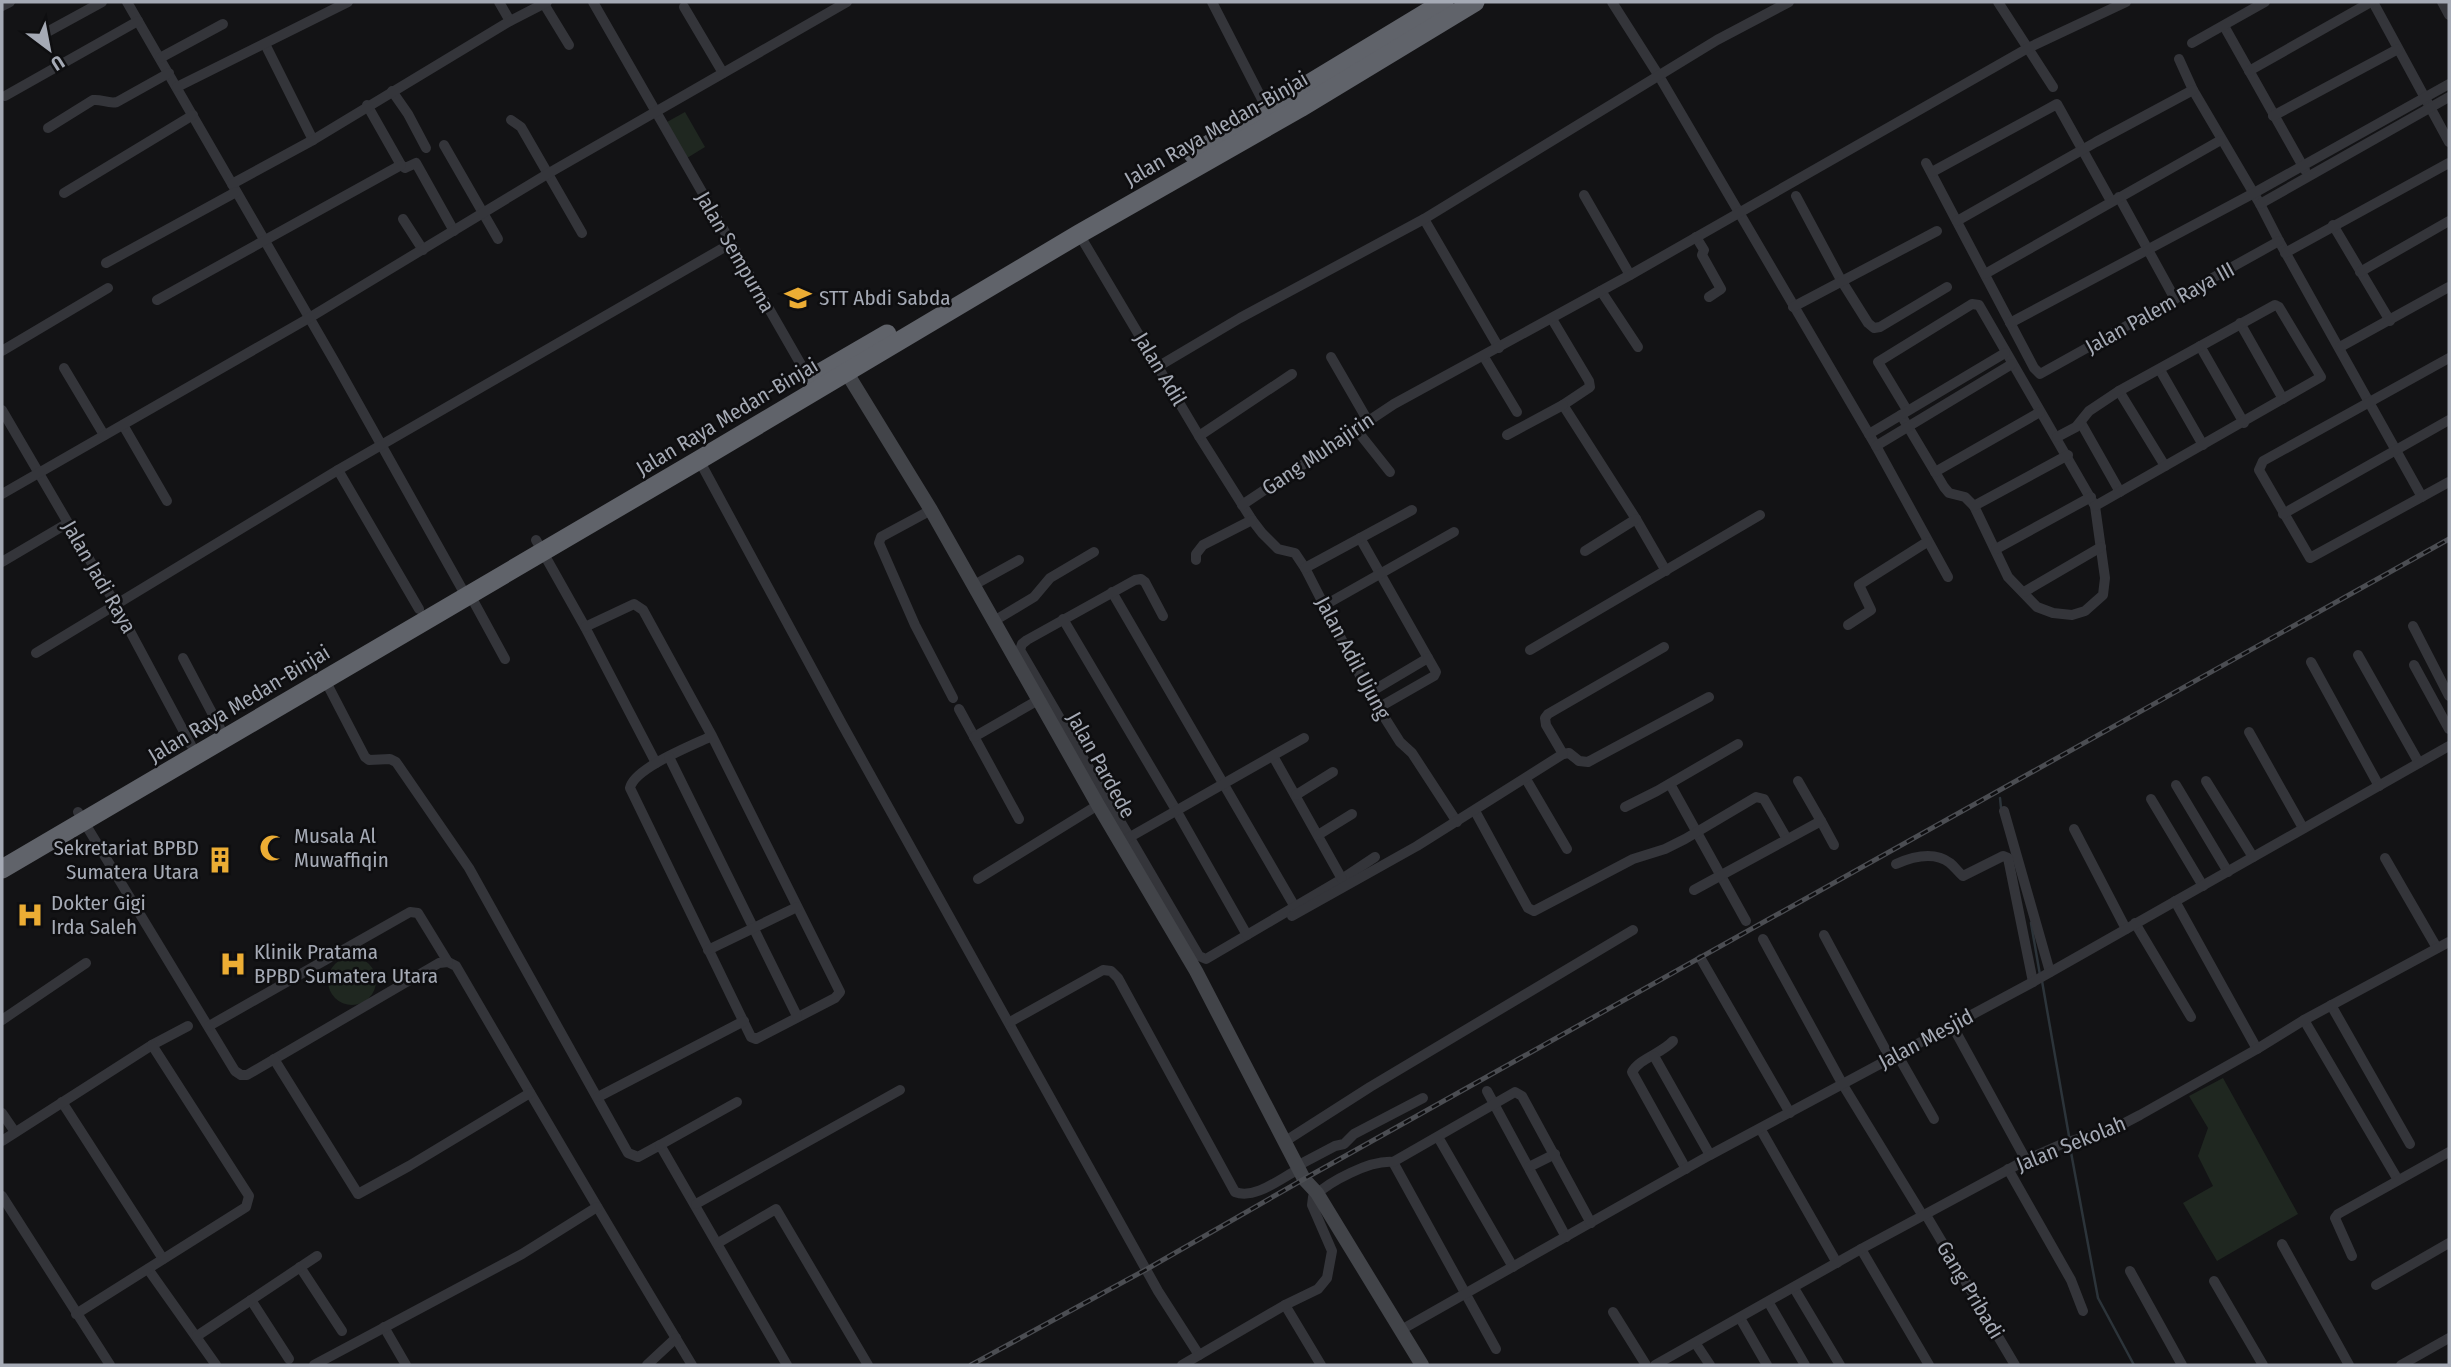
<svg xmlns="http://www.w3.org/2000/svg" width="2451" height="1367" font-family="'Fira Sans Condensed',sans-serif">
  <style>
    .green { fill: #1f2720 }
    .lines { fill: none; stroke-linecap: round; stroke-linejoin: round }
    .stream { stroke: #2c343a; stroke-width: 2.5 }
    .street { stroke: #34353a; stroke-width: 10 }
    .secondary { stroke: #424449; stroke-width: 14 }
    .highway { stroke: #60636a; stroke-width: 19 }
    .rail-casing { stroke: #4b4d52; stroke-width: 5 }
    .rail { stroke: #0e0e10; stroke-width: 2.5; stroke-dasharray: 8; stroke-linecap: butt }
    .labels { text-anchor: middle; dominant-baseline: central; stroke-width: 5; stroke-linejoin: round; paint-order: stroke }
    .street-label { font-size: 21px; fill: #a5aab5; stroke: #0e0e10 }
    .poi-label { font-size: 21px; fill: #a5aab5; stroke: #0e0e10; text-anchor: start }
  </style>
  <rect width="100%" height="100%" fill="#131315"/>
  <g class="green">
    <polygon points="685,112 705,147 687,158 667,122"/>
    <circle cx="352" cy="981" r="24"/>
    <polygon points="2223,1078 2298,1214 2217,1261 2183,1203 2213,1186 2198,1156 2208,1128 2189,1096"/>
  </g>
  <g class="lines">
    <g class="stream">
      <polyline points="2000,798 2001,808"/>
      <polyline points="2031,923 2040,975"/>
      <polyline points="2042,981 2069,1136"/>
      <polyline points="2070,1147 2098,1298 2134,1365"/>
    </g>
    <g class="street">
      <polyline points="127,2 336,364 466,596"/>
      <polyline points="499,2 510,21"/>
      <polyline points="593,2 811,382"/>
      <polyline points="1212,2 1268,111"/>
      <polyline points="1612,2 1659,76 1876,446 1948,577"/>
      <polyline points="1998,2 2053,87"/>
      <polyline points="2373,2 2449,142"/>
      <polyline points="2442,2 2449,15"/>
      <polyline points="544,4 569,45"/>
      <polyline points="2,6 10,2"/>
      <polyline points="684,7 723,73"/>
      <polyline points="2224,26 2305,170"/>
      <polyline points="49,31 102,2"/>
      <polyline points="2192,43 2265,2"/>
      <polyline points="265,44 313,140"/>
      <polyline points="160,58 223,24"/>
      <polyline points="2179,59 2193,90 2260,204 2279,241 2422,497"/>
      <polyline points="2249,71 2371,2"/>
      <polyline points="177,87 348,2"/>
      <polyline points="392,91 408,114 426,148"/>
      <polyline points="5,96 138,21"/>
      <polyline points="367,105 401,165 405,168 416,163 454,231"/>
      <polyline points="2273,116 2398,49"/>
      <polyline points="511,120 521,127 582,233"/>
      <path d="M48,128L93,100C102,99 108,104 117,102L169,73"/>
      <polyline points="444,145 498,239"/>
      <polyline points="1926,163 2034,368 2040,374 2279,241"/>
      <polyline points="1932,172 2057,104 2111,201"/>
      <polyline points="232,184 313,140 510,21 547,2"/>
      <polyline points="64,193 193,115"/>
      <polyline points="1584,195 1630,275"/>
      <polyline points="1796,196 1841,280 1868,323 1874,328 1880,327 1947,287"/>
      <polyline points="2119,197 2175,299"/>
      <polyline points="2260,204 2449,97"/>
      <polyline points="403,219 423,250"/>
      <polyline points="1424,219 1499,348"/>
      <polyline points="1957,221 2096,142 2193,90"/>
      <polyline points="2333,225 2390,321"/>
      <polyline points="1079,234 1199,436 1252,520 1262,533 1278,549 1295,553 1305,568 1369,693 1400,742 1412,753 1457,822"/>
      <polyline points="1696,237 1704,250 1702,255 1721,289 1709,297"/>
      <polyline points="2285,253 2449,163"/>
      <polyline points="106,263 236,192"/>
      <polyline points="2360,272 2449,221"/>
      <polyline points="1985,274 2221,140"/>
      <polyline points="1601,291 1638,347"/>
      <polyline points="157,300 401,165"/>
      <polyline points="1793,307 1937,231"/>
      <polyline points="1552,319 1589,381 1590,387 1563,405 1636,519 1666,571"/>
      <polyline points="2010,323 2254,193 2449,84"/>
      <polyline points="2240,323 2283,399"/>
      <polyline points="2200,346 2244,423"/>
      <polyline points="2340,347 2449,287"/>
      <polyline points="2,351 108,288"/>
      <polyline points="1331,357 1368,421"/>
      <polyline points="1484,357 1517,412"/>
      <polyline points="2449,358 2263,461 2259,470 2310,558 2449,482"/>
      <polyline points="1159,366 1240,318 1424,219 1717,40 1789,2"/>
      <polyline points="64,368 104,435"/>
      <polyline points="2160,370 2203,445"/>
      <polyline points="2119,391 2165,466"/>
      <polyline points="2,410 116,605 191,745"/>
      <polyline points="1907,410 1878,362 1972,304 1979,305 2095,506 2105,578 2103,595 2085,611 2072,615 2053,613 2037,607 2008,577 1974,506"/>
      <polyline points="1901,415 1944,487 1949,493 1965,497 1974,506 2068,455"/>
      <polyline points="2081,423 2120,492"/>
      <polyline points="123,425 167,501"/>
      <polyline points="1355,428 1390,472"/>
      <polyline points="1869,434 2005,353"/>
      <polyline points="1507,435 1563,405"/>
      <polyline points="1199,436 1292,374"/>
      <polyline points="2057,437 2076,427 2089,411 2119,391 2275,305 2279,307 2321,377 2095,506"/>
      <polyline points="1876,446 2012,364"/>
      <polyline points="699,460 842,724 1158,1291 1199,1355"/>
      <polyline points="338,470 419,609"/>
      <polyline points="1935,472 2040,412"/>
      <polyline points="2,494 309,318 549,173 847,2"/>
      <polyline points="1242,505 1394,404 1630,275 2028,48 2126,2"/>
      <polyline points="931,510 881,537 879,543 915,625 953,698"/>
      <polyline points="2283,514 2449,420"/>
      <polyline points="1360,538 1428,658 1369,693"/>
      <polyline points="536,540 585,627 656,763"/>
      <polyline points="1996,549 2091,497"/>
      <polyline points="1585,551 1636,519"/>
      <polyline points="1196,560 1196,554 1203,545 1252,520"/>
      <polyline points="2,562 68,523"/>
      <polyline points="1305,568 1412,510"/>
      <polyline points="974,585 1019,560"/>
      <polyline points="1112,592 1295,907"/>
      <polyline points="2024,592 2101,547"/>
      <polyline points="469,593 505,659"/>
      <polyline points="1325,605 1454,532"/>
      <polyline points="1163,616 1145,582 1141,579 1135,580 1027,640 1022,644 1020,650 1199,956 1206,959 1342,879 1375,857"/>
      <polyline points="1063,619 1176,810 1247,935"/>
      <polyline points="994,621 1034,597 1050,578 1094,552"/>
      <polyline points="1848,625 1871,610 1859,585 1927,542"/>
      <polyline points="2413,626 2449,696"/>
      <path d="M585,627L634,604L643,610L712,736L840,992L835,998L756,1039L751,1037L630,788C634,768 693,745 712,736"/>
      <polyline points="1530,650 1760,515"/>
      <polyline points="36,653 338,470 730,244"/>
      <polyline points="2358,655 2419,763"/>
      <polyline points="183,658 220,728"/>
      <polyline points="2311,662 2379,786"/>
      <polyline points="2414,665 2449,729"/>
      <polyline points="325,680 365,757 369,760 390,759 396,762 469,868 628,1153 638,1157 660,1145 787,1365"/>
      <polyline points="1378,708 1434,676 1436,672 1428,658"/>
      <polyline points="959,709 1019,819"/>
      <polyline points="2249,732 2303,828"/>
      <polyline points="974,737 1040,699"/>
      <polyline points="1563,754 1569,753 1579,761 1588,762 1709,697"/>
      <polyline points="1273,756 1342,879"/>
      <polyline points="669,757 797,1016"/>
      <polyline points="1526,779 1567,849"/>
      <polyline points="2206,781 2253,857"/>
      <polyline points="1670,784 1746,921"/>
      <polyline points="2176,785 2228,872"/>
      <polyline points="1296,795 1333,772"/>
      <polyline points="2151,799 2203,886"/>
      <polyline points="1625,807 1657,791 1738,744"/>
      <polyline points="1475,811 1528,908 1534,911 1633,859 1665,849 1685,839 1756,797 1764,799 1787,839"/>
      <polyline points="2004,811 2050,972"/>
      <path d="M78,812L235,1071L241,1075H247L439,963L448,962L456,966C534,1100 612,1233 692,1365"/>
      <polyline points="1821,821 1834,845"/>
      <polyline points="2074,829 2126,929"/>
      <polyline points="1318,835 1352,814"/>
      <polyline points="1123,841 1304,738"/>
      <polyline points="2385,858 2437,948"/>
      <path d="M1896,864C1912,857 1934,851 1950,863C1955,867 1958,872 1963,876L2003,856L2008,858L2033,982"/>
      <polyline points="978,879 1098,805"/>
      <polyline points="1694,890 1821,821 1798,781"/>
      <polyline points="2175,901 2257,1049"/>
      <polyline points="1292,916 1417,846 1563,754 1546,725 1545,718 1548,714 1664,647"/>
      <polyline points="2135,923 2191,1017"/>
      <polyline points="1824,935 1890,1058"/>
      <polyline points="1763,939 1843,1085 1923,1216"/>
      <polyline points="708,950 797,907"/>
      <polyline points="1701,959 1790,1113"/>
      <polyline points="2331,1005 2410,1144"/>
      <polyline points="2,1020 86,963"/>
      <polyline points="2304,1020 2398,1180"/>
      <path d="M1010,1022L1103,970L1111,971L1118,978L1235,1192C1255,1200 1281,1178 1299,1169"/>
      <polyline points="1952,1025 2026,1160"/>
      <polyline points="209,1026 410,912 418,913 448,962"/>
      <path d="M1673,1041C1661,1054 1640,1058 1632,1072L1686,1169"/>
      <polyline points="1897,1054 1934,1119"/>
      <polyline points="1654,1056 1710,1155"/>
      <polyline points="274,1059 358,1194 409,1166 530,1093"/>
      <polyline points="1487,1091 1566,1237"/>
      <polyline points="598,1097 744,1021"/>
      <polyline points="62,1102 163,1259"/>
      <polyline points="2,1113 15,1132"/>
      <polyline points="1761,1130 1837,1263"/>
      <polyline points="1438,1137 1513,1267"/>
      <polyline points="2,1141 152,1045 188,1026"/>
      <polyline points="1284,1142 1370,1087 1633,930"/>
      <polyline points="660,1145 737,1102"/>
      <polyline points="1393,1162 1496,1349"/>
      <polyline points="1297,1166 1335,1146 1344,1144 1354,1134 1423,1098"/>
      <polyline points="1529,1167 1555,1154"/>
      <polyline points="2008,1169 2071,1280 2083,1311"/>
      <polyline points="2,1196 110,1365"/>
      <polyline points="696,1204 900,1090"/>
      <polyline points="1926,1215 2015,1365"/>
      <polyline points="718,1243 776,1209 868,1365"/>
      <polyline points="2282,1244 2349,1365"/>
      <polyline points="1861,1249 1929,1365"/>
      <polyline points="2352,1256 2335,1218 2338,1214 2449,1152"/>
      <polyline points="300,1267 342,1331"/>
      <polyline points="148,1269 216,1365"/>
      <polyline points="2130,1271 2182,1365"/>
      <polyline points="2214,1281 2263,1365"/>
      <polyline points="2376,1285 2449,1243"/>
      <polyline points="1794,1288 1840,1365"/>
      <polyline points="251,1300 289,1359"/>
      <polyline points="1769,1303 1805,1365"/>
      <polyline points="1285,1305 1321,1365"/>
      <polyline points="1613,1312 1646,1365"/>
      <polyline points="76,1314 246,1207 249,1196 152,1045"/>
      <polyline points="1740,1318 1767,1365"/>
      <polyline points="384,1327 406,1365"/>
      <polyline points="1401,1330 1710,1155 2033,982 2449,746"/>
      <polyline points="197,1336 317,1256"/>
      <polyline points="1696,1344 1710,1365"/>
      <polyline points="314,1365 522,1254 597,1207"/>
      <polyline points="647,1365 676,1338"/>
      <path d="M1182,1365L1285,1305L1318,1289L1327,1278L1332,1251L1312,1205L1313,1197C1330,1181 1370,1160 1393,1162L1515,1092L1522,1096L1591,1223"/>
      <polyline points="1655,1365 1861,1249 2026,1160 2062,1144 2119,1126 2140,1115 2257,1049 2304,1020 2449,942"/>
      <polyline points="2401,1365 2449,1338"/>
    </g>
    <polyline class="secondary" points="842,365 931,510 1098,805 1196,971 1304,1179 1317,1193 1422,1365"/>
    <g class="highway">
      <polyline points="1193,154 1444,2"/>
      <polyline points="813,377 887,334"/>
      <polyline points="2,869 699,460 1079,234 1300,108 1475,2"/>
    </g>
    <g class="rail-casing">
      <polyline id="rail" points="971,1365 1147,1269 1304,1179 2449,539"/>
    </g>
    <use href="#rail" class="rail"/>
  </g>
  <defs>
    <g id="university-bare" transform="scale(2.1)"><path d="M0-5L7-2L0 1L-7-2ZM-4 1L0 2.5L4 1V4Q0 6-4 4Z" fill="#ecad34" stroke="#0e0e10" stroke-width="2.5" paint-order="stroke"/></g>
    <g id="mosque-bare" transform="scale(2.1)"><path d="M3.5-4.9A6 6 0 1 0 3.5 4.9A5 5 0 1 1 3.5-4.9Z" fill="#ecad34" stroke="#0e0e10" stroke-width="2.5" paint-order="stroke"/></g>
    <g id="building-bare" transform="scale(2.1)"><path d="M-4-6H4V6H1V3H-1V6H-4ZM-2.5-4.3h1.7v1.8h-1.7ZM.8-4.3h1.7v1.8H.8ZM-2.5-1h1.7V.8h-1.7ZM.8-1h1.7V.8H.8Z" fill="#ecad34" stroke="#0e0e10" stroke-width="2.5" paint-order="stroke"/></g>
    <g id="hospital-bare" transform="scale(2.1)"><path d="M-5-5h3v3.5h4V-5h3V5h-3V1.5h-4V5h-3Z" fill="#ecad34" stroke="#0e0e10" stroke-width="2.5" paint-order="stroke"/></g>
  </defs>
  <g fill-rule="evenodd">
    <use href="#university-bare" x="798" y="298"/>
    <use href="#mosque-bare" x="273" y="848"/>
    <use href="#building-bare" x="220" y="860"/>
    <use href="#hospital-bare" x="30" y="915"/>
    <use href="#hospital-bare" x="233" y="964"/>
  </g>
  <g class="labels">
    <g class="street-label">
      <text transform="translate(1216 129) rotate(-30)">Jalan Raya Medan-Binjai</text>
      <text transform="translate(735 252) rotate(60)">Jalan Sempurna</text>
      <text transform="translate(2160 308) rotate(-29)">Jalan Palem Raya III</text>
      <text transform="translate(1160 369) rotate(59)">Jalan Adil</text>
      <text transform="translate(727 417) rotate(-31)">Jalan Raya Medan-Binjai</text>
      <text transform="translate(1318 454) rotate(-34)">Gang Muhajirin</text>
      <text transform="translate(99 577) rotate(60)">Jalan Jadi Raya</text>
      <text transform="translate(1353 658) rotate(62)">Jalan Adil Ujung</text>
      <text transform="translate(239 704) rotate(-31)">Jalan Raya Medan-Binjai</text>
      <text transform="translate(1101 765) rotate(61)">Jalan Pardede</text>
      <text transform="translate(1926 1039) rotate(-28)">Jalan Mesjid</text>
      <text transform="translate(2071 1144) rotate(-22)">Jalan Sekolah</text>
      <text transform="translate(1970 1290) rotate(59)">Gang Pribadi</text>
    </g>
    <g class="poi-label">
      <text x="819" y="298">STT Abdi Sabda</text>
      <text x="294" y="836">Musala Al<tspan x="294" dy="24">Muwaffiqin</tspan></text>
      <text x="199" y="848" text-anchor="end">Sekretariat BPBD<tspan x="199" dy="24">Sumatera Utara</tspan></text>
      <text x="51" y="903">Dokter Gigi<tspan x="51" dy="24">Irda Saleh</tspan></text>
      <text x="254" y="952">Klinik Pratama<tspan x="254" dy="24">BPBD Sumatera Utara</tspan></text>
    </g>
  </g>
  <rect width="2451" height="1367" fill="none" stroke="#a5aab5" stroke-width="7"/>
  <g transform="translate(49 49) rotate(148)" stroke="#0e0e10" stroke-width="5" paint-order="stroke">
  <path d="M0-5L12 26L0 18L-12 26Z" fill="#a5aab5"/>
  <text y="-10" font-size="19" font-weight="bold" text-anchor="middle" fill="#a5aab5">U</text>
  </g>
</svg>
